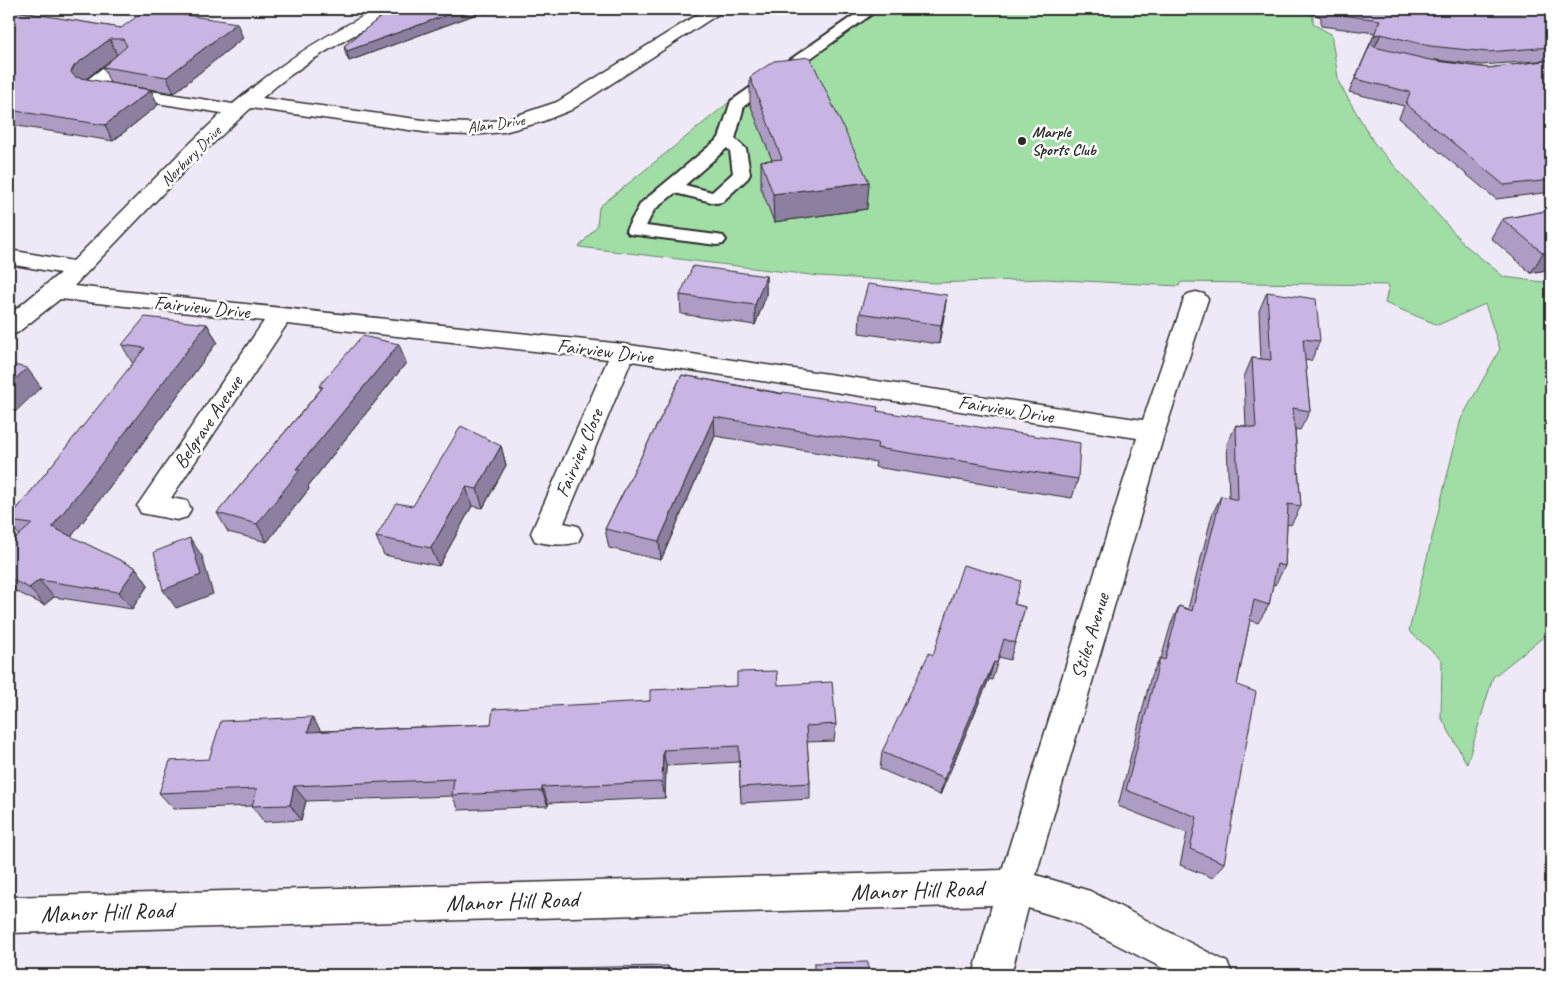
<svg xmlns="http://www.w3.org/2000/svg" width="1560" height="984" font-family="Caveat,sans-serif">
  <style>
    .green { fill: #a0dea6; stroke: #668468 }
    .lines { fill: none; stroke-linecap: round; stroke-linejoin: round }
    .service-casing { stroke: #2b2b2b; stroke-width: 4 }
    .minor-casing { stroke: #2b2b2b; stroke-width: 3 }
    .service { fill: #fff; fill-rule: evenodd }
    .minor { fill: #fff; fill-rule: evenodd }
    .wall { fill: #ad9cc4; stroke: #2b2b2b }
    .shaded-wall { fill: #8d7fa0; stroke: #2b2b2b }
    .building { fill: #c9b5e4; stroke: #2b2b2b }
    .poi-dot { fill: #2b2b2b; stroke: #fff; stroke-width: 2 }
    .labels { text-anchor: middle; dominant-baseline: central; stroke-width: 5; stroke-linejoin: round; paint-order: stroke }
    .far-street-label { font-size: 16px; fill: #2b2b2b; stroke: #fff }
    .far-poi-label { font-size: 16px; font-weight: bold; fill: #2b2b2b; stroke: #fff; text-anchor: start }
    .street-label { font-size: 20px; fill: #2b2b2b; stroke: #fff }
    .near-street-label { font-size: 24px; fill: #2b2b2b; stroke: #fff }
  </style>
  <rect width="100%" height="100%" fill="#efe9f7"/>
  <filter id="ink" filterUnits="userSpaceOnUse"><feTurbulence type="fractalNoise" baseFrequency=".02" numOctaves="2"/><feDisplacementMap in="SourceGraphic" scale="10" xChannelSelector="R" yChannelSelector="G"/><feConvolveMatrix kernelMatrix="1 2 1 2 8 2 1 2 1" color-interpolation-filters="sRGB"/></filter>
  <g filter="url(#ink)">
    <polygon class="green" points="861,9 1298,9 1313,16 1313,24 1331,34 1339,83 1374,143 1464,244 1504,277 1551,283 1551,631 1493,677 1467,764 1441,717 1442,660 1409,631 1461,419 1500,349 1485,304 1438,325 1385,303 1389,285 1181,282 1179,286 1044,279 935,283 819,276 579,247 597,226 599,207 748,87"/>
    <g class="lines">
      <g class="service-casing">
        <path id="service" d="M863,9H879L744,106L735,139L746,149L750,174L748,178L722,202L716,203L675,193L654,210L646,226L717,235L723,236L726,240L723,244L717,245L629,234L626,230L641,203L719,138L731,101ZM727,148L730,151L733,173L712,192L685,185Z"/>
      </g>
      <g class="minor-casing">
        <path id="minor" d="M379,9H401L398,13C349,36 303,62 262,98L438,122L471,123L503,120L557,102L706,9H726L571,110L541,122L504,132L471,135L438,134L251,108L192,163L74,286L623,344L1143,420L1184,299L1188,294L1196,292L1204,294L1208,299L1165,431L1036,875L1090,891L1227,962L1233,975H1176L1071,921L1028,908L1011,975H973L992,905L9,933V897L1002,870L1137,438L631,361L564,523L578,526L582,534L578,542C564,546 549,545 535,541L531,533L608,359L287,324L171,498L187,501L191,509L187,517L177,520L141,513L137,506L264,321L60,299L17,333L9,335V315L60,273L9,264V250L73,261L178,155L222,113L90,93L83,91L81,87L83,83L118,56H130L133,60L106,84L233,104C278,65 325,34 379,9Z"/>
      </g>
      <use href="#service" class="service"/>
      <use href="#minor" class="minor"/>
    </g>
    <g class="wall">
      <polygon points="9,9 38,9 31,14 121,28 243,38 174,93 110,83 103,67 117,55 85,79 151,90 158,105 113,141 11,125 9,123"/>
      <polygon points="391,9 503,9 484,14 482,12 349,61 346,55 344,46"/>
      <polygon points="1300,9 1551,9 1551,60 1481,65 1435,60 1488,68 1551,60 1551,192 1496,199 1399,118 1404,106 1349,92 1375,33 1321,26 1321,17"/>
      <polygon points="750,77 867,209 774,222 761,188 761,161 772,160 750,104"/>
      <polygon points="1551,210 1551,269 1531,273 1491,238 1502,219"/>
      <polygon points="766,276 766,296 755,325 681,314 680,295"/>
      <polygon points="1267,292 1320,341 1311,361 1305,360 1310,411 1300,430 1295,429 1301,506 1291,525 1287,524 1285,566 1275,585 1273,584 1269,605 1258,623 1250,620 1237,685 1224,863 1213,878 1180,865 1187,833 1118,806 1151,676 1160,658 1161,659 1171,624 1179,606 1188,609 1212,515 1221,496 1229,498 1227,444 1236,425 1246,426 1244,377 1252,358 1261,359 1259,311"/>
      <polygon points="860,313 944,315 939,344 859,333"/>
      <polygon points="207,324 217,342 130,460 71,537 136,568 148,585 132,609 54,597 44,605 9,588 9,544 19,535 9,522 9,519 133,364 122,345"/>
      <polygon points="406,363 308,486 309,489 267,542 228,532 217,513 321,389 319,386"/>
      <polygon points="682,375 878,411 1078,479 1072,498 875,467 876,462 715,436 661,560 609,548 605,529"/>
      <polygon points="501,446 506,465 483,508 472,506 439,566 384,555 376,537 413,506"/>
      <polygon points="1014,604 1025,607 1010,660 999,657 992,680 989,679 940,795 880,769 882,752 933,655"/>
      <polygon points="778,685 836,724 834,741 807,742 810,783 810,799 741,803 739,762 666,766 665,798 548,803 548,806 459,810 452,796 306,801 301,820 264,822 252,806 174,809 159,793 209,759 321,731 491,724 650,701"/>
    </g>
    <g class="shaded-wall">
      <polygon points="9,9 38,9 15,25 9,14"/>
      <polygon points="463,9 481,9 482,12 349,61 347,51"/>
      <polygon points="483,9 503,9 484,14"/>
      <polygon points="237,23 243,38 174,93 167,77"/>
      <polygon points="1381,34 1375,47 1368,48 1374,35"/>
      <polygon points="110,39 117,55 82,82 79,88 71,72 74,66"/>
      <polygon points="151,90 158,105 113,141 105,125"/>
      <polygon points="869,182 867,209 774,222 773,194"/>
      <polygon points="1551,252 1551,269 1531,273 1543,253"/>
      <polygon points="766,276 766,296 755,325 755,305"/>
      <polygon points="947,295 944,315 939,344 941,325"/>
      <polygon points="207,324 217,342 130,460 65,545 52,527"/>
      <polygon points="399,344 406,363 308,486 309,489 267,542 257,524 296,469"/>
      <polygon points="27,368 41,387 9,418 9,385"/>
      <polygon points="714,417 715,436 661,560 659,541"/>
      <polygon points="501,446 506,465 483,508 477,489"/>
      <polygon points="466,487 472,506 439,566 431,548"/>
      <polygon points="190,538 202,556 213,594 176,608 163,590"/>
      <polygon points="136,568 148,585 132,609 119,592"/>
      <polygon points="39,580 54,597 44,605 29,588"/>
      <polygon points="994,662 989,679 940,795 944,779"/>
      <polygon points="312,717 323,734 308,732"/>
      <polygon points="663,750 666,766 665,798 662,782"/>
      <polygon points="294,786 306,801 301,820 290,805"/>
      <polygon points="542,787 548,803 548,806 542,791"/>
      <polygon points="668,966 670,975 668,975"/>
    </g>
    <g class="building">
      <polygon points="147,9 237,23 167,77 103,67 127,46 123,39 110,39 74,66 71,72 75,77 151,90 105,125 9,110 9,10 121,28"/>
      <polygon points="391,9 463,9 347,51 344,46"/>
      <polygon points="1326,9 1551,9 1551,47 1488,52 1430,46 1381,34 1374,35 1380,20 1326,13"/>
      <polygon points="1371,43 1374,47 1430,60 1488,68 1551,60 1551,180 1504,185 1406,104 1410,92 1355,79"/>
      <polygon points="810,57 869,182 773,194 761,161 782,159 750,77 774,61"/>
      <polygon points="1551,210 1551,252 1543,253 1502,219"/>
      <polygon points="693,266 766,276 755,305 680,295"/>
      <polygon points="868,284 947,295 941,325 860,313"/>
      <polygon points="1267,292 1316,299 1320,341 1303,339 1310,411 1293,408 1301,506 1288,504 1285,566 1277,564 1269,605 1254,600 1237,685 1256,692 1224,863 1190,849 1197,817 1126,790 1160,658 1165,660 1179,606 1192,611 1221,496 1238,500 1236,425 1256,428 1252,358 1271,360"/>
      <polygon points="145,317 207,324 118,442 52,527 136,568 119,592 39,580 29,588 9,578 9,544 32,524 9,521 9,519 145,348 122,345"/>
      <polygon points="362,336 399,344 296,469 300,470 257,524 217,513 323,387 319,386"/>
      <polygon points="9,364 27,368 9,385"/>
      <polygon points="682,375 782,394 783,392 878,407 877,411 1080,443 1078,479 877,448 878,443 714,417 659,541 605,529"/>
      <polygon points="461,426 501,446 477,489 466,487 431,548 376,537 396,503 413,506"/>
      <polygon points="190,538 201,575 163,590 154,552"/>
      <polygon points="963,565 1021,581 1014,604 1025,607 1015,643 1004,639 997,663 994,662 944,779 882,752 929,653 933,655"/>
      <polygon points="777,671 778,685 832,682 836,724 806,726 810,783 740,787 739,746 663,750 662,782 542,787 542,791 452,795 454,779 294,786 290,805 252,806 257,789 159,793 170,761 209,759 221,721 312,717 308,732 491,724 493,709 650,701 650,690 737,686 737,672"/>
      <polygon points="868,962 869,975 814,975 814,963"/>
      <polygon points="668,966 668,975 505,975 506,969"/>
      <polygon points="382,973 390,975 381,975"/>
    </g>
  </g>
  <circle class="poi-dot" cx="1022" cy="141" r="5"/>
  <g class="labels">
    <g class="far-street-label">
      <text transform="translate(496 124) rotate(-8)">Alan Drive</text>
      <text transform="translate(191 156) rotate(-45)">Norbury Drive</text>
    </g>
    <g class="far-poi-label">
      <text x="1032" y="132">Marple<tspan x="1032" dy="18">Sports Club</tspan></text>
    </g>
    <g class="street-label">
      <text transform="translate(202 307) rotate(6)">Fairview Drive</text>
      <text transform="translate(605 351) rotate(7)">Fairview Drive</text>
      <text transform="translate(1006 409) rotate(9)">Fairview Drive</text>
      <text transform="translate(208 422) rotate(-56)">Belgrave Avenue</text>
      <text transform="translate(579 453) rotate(-67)">Fairview Close</text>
      <text transform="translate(1090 636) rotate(-73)">Stiles Avenue</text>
    </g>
    <g class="near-street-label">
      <text transform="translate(917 890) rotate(-2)">Manor Hill Road</text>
      <text transform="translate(512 901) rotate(-2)">Manor Hill Road</text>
      <text transform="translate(107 912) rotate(-2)">Manor Hill Road</text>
    </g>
  </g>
  <rect width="1560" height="984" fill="none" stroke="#fff" stroke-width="30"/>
  <rect x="15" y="15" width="1530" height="954" fill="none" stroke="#2b2b2b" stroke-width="2" filter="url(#ink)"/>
</svg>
